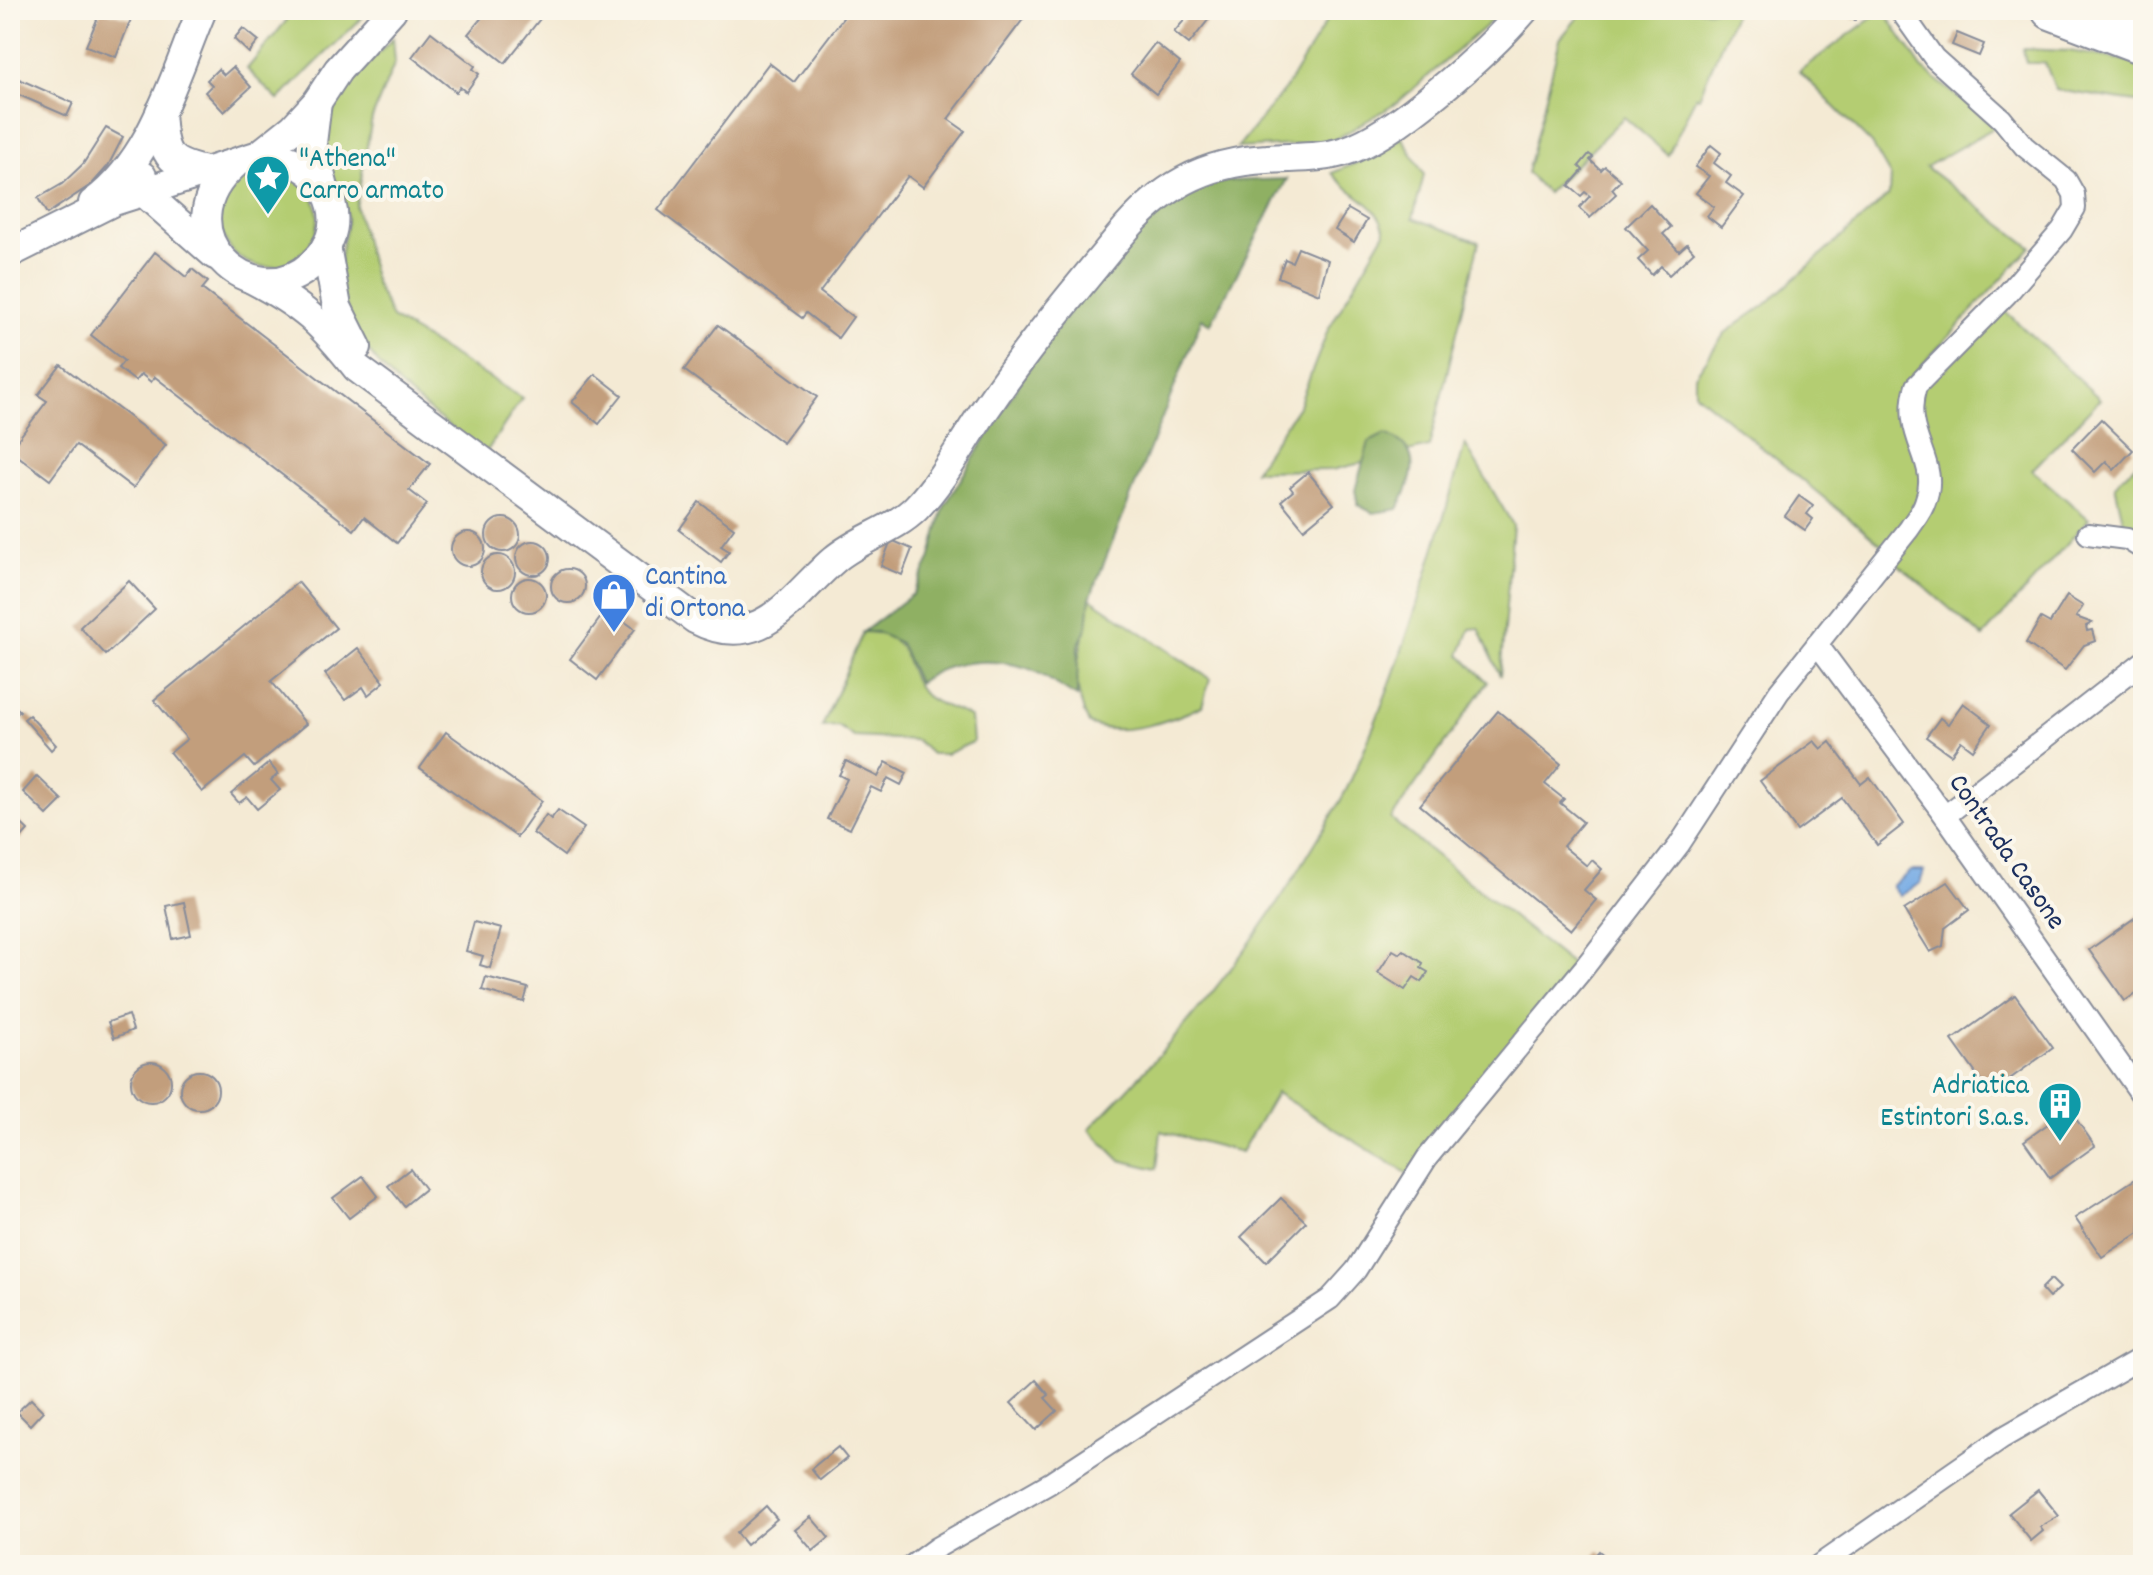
<svg xmlns="http://www.w3.org/2000/svg" width="2153" height="1575" font-family="Dekko,sans-serif">
  <style>
    .green { fill: #b4cd72; stroke: #687e68; stroke-width: 2 }
    .forest { fill: #8fb064; stroke: #557061; stroke-width: 2 }
    .water { fill: #77abe4; stroke: #496da1; stroke-width: 2 }
    .building { fill: #c29e7b }
    .lines { fill: none; stroke-linecap: round; stroke-linejoin: round }
    .street-casing { stroke: #888c99; stroke-width: 24 }
    .secondary-casing { stroke: #888c99; stroke-width: 32 }
    .highway-casing { stroke: #888c99; stroke-width: 42 }
    .street { stroke: #fff; stroke-width: 20 }
    .secondary { stroke: #fff; stroke-width: 28 }
    .highway { stroke: #fff; stroke-width: 38 }
    .labels { text-anchor: middle; dominant-baseline: central; stroke-width: 8; stroke-linejoin: round; paint-order: stroke }
    .culture-label { font-size: 28px; fill: #0d838f; stroke: #fbf7ec; text-anchor: start }
    .shop-label { font-size: 28px; fill: #366cbe; stroke: #fbf7ec; text-anchor: start }
    .street-label { font-size: 28px; fill: #1b2f5e; stroke: #fbf7ec }
  </style>
  <rect width="100%" height="100%" fill="#fbf7ec"/>
  <filter id="ink" filterUnits="userSpaceOnUse"><feTurbulence type="fractalNoise" baseFrequency=".0125" numOctaves="2"/><feDisplacementMap in="SourceGraphic" scale="16" xChannelSelector="R" yChannelSelector="G"/><feConvolveMatrix kernelMatrix="1 2 1 2 8 2 1 2 1" color-interpolation-filters="sRGB"/></filter>
  <filter id="wash" filterUnits="userSpaceOnUse"><feTurbulence type="fractalNoise" baseFrequency=".006" numOctaves="4" result="noise"/><feDisplacementMap in="SourceGraphic" scale="32" xChannelSelector="R" yChannelSelector="G"/><feGaussianBlur stdDeviation="1.8" result="paint"/><feColorMatrix in="noise" values="0 0 0 0 0 0 0 0 0 0 0 0 0 0 0 0 0 1.4 0 .05"/><feComposite in="paint" operator="in"/></filter>
  <g filter="url(#wash)">
    <rect width="100%" height="100%" fill="#f4ead4"/>
    <g class="green">
      <polygon points="280,10 370,10 278,100 247,69 287,20"/>
      <polygon points="1333,10 1504,10 1397,103 1329,143 1237,148 1286,88"/>
      <polygon points="1584,10 1736,10 1699,97 1696,96 1668,155 1624,117 1547,193 1527,173 1560,39"/>
      <path d="M1883,10L1922,68L1995,127L1926,167L2031,247L1900,389C1907,419 1925,457 1921,488C1918,510 1899,531 1887,549L1695,393V376L1725,333L1765,305L1889,195L1890,175L1872,144L1799,71Z"/>
      <path d="M393,38L395,62L372,118L356,207L376,285L392,318L522,398L485,454C419,400 337,356 340,259C340,245 348,231 347,217C345,199 331,183 327,166C313,111 360,74 393,38Z"/>
      <polygon points="2023,49 2069,51 2143,63 2143,103 2056,90 2045,63 2026,63"/>
      <path d="M1402,137L1424,175L1413,218L1479,242L1429,447L1332,470L1254,471L1299,405L1328,330L1385,232C1378,201 1350,196 1332,173L1380,153Z"/>
      <circle cx="269" cy="218" r="49"/>
      <polygon points="2003,309 2100,399 2032,470 2089,519 1983,637 1892,559 1931,496 1917,427 1923,381"/>
      <path d="M1465,444L1513,525L1500,676L1479,628L1470,629L1460,655L1488,682L1391,819L1576,968L1413,1177L1276,1093L1241,1152L1161,1131L1157,1169L1120,1160L1089,1129C1177,1040 1250,954 1314,845C1326,825 1340,804 1350,782C1399,674 1432,559 1465,444Z"/>
      <polygon points="2143,457 2143,534 2141,535 2125,529 2115,485"/>
      <path d="M1090,598L1210,679L1202,706C1171,721 1121,738 1089,724C1064,670 1085,650 1090,598Z"/>
      <path d="M863,632C917,633 898,668 925,695C938,707 957,708 971,718L973,742L946,754H931L916,740L854,737L838,726L822,727Z"/>
    </g>
    <g class="forest">
      <path d="M1287,179L1210,325L1202,318L1090,598L1087,628L1078,646L1077,697C1061,688 1044,674 1027,668C991,657 947,660 918,683L900,643L876,632H863L913,594L930,560L944,507L1022,378L1083,292L1178,193L1228,181Z"/>
      <path d="M1385,434C1426,449 1413,480 1398,509L1373,513L1358,505L1355,490L1369,442Z"/>
    </g>
    <polygon class="water" points="1911,871 1924,871 1920,883 1900,896 1892,886"/>
    <g id="blocks">
      <g class="building">
        <polygon points="101,10 131,19 116,57 86,46"/>
        <polygon points="488,10 547,10 505,63 468,34"/>
        <polygon points="849,10 1030,10 948,119 965,131 923,187 908,176 820,292 853,317 838,338 806,313 802,318 658,210 769,63 794,82"/>
        <polygon points="1193,10 1216,10 1189,44 1174,32"/>
        <polygon points="1842,10 1862,10 1855,20"/>
        <polygon points="243,28 259,41 249,53 234,39"/>
        <polygon points="431,32 475,66 473,69 479,74 466,92 460,87 456,92 412,57"/>
        <polygon points="1957,33 1984,44 1979,56 1952,45"/>
        <polygon points="1155,43 1180,63 1156,94 1131,74"/>
        <polygon points="233,67 251,87 224,112 205,92 212,85 207,80 218,69 224,75"/>
        <polygon points="10,75 73,103 67,116 10,91"/>
        <polygon points="106,128 123,137 108,166 92,184 47,214 38,198 62,184 83,164"/>
        <polygon points="1711,145 1721,153 1714,163 1731,176 1726,183 1744,196 1721,227 1707,216 1714,207 1696,193 1709,176 1695,167"/>
        <polygon points="1589,154 1593,157 1590,160 1601,170 1605,166 1621,180 1612,189 1616,194 1590,218 1579,208 1590,196 1585,192 1581,196 1569,186 1583,170 1579,166"/>
        <polygon points="1650,204 1671,227 1663,234 1679,251 1687,244 1694,252 1669,275 1661,266 1652,275 1638,260 1648,251 1626,227"/>
        <polygon points="1348,209 1367,220 1354,242 1335,230"/>
        <polygon points="1298,248 1328,260 1319,294 1278,277 1285,259 1292,262"/>
        <polygon points="155,252 186,277 192,269 208,282 202,289 430,464 409,490 427,504 397,543 364,517 354,530 155,377 151,382 141,374 135,381 118,368 124,361 91,335"/>
        <polygon points="718,325 817,397 783,443 684,370"/>
        <polygon points="61,365 166,445 133,488 76,445 50,480 10,450 47,401 38,395"/>
        <polygon points="595,374 622,395 599,424 572,402"/>
        <polygon points="2101,419 2133,450 2114,470 2106,461 2095,472 2072,449"/>
        <polygon points="1308,472 1334,504 1304,529 1281,501 1293,491 1290,487"/>
        <polygon points="1799,496 1813,506 1807,514 1813,519 1805,530 1785,516"/>
        <polygon points="699,502 734,528 721,546 729,551 721,562 679,530"/>
        <circle cx="503" cy="535" r="17"/>
        <circle cx="468" cy="549" r="17"/>
        <polygon points="891,540 912,549 902,575 881,566"/>
        <circle cx="533" cy="558" r="17"/>
        <circle cx="498" cy="572" r="17"/>
        <circle cx="568" cy="586" r="17"/>
        <circle cx="529" cy="595" r="17"/>
        <polygon points="129,581 155,609 106,655 80,627"/>
        <polygon points="298,582 336,628 271,681 306,724 254,767 245,757 202,792 170,753 187,739 154,700"/>
        <polygon points="2067,596 2083,606 2076,617 2092,623 2086,626 2087,631 2092,630 2095,641 2084,645 2065,670 2026,643 2041,618 2050,623"/>
        <polygon points="607,609 635,629 597,680 570,659"/>
        <polygon points="358,648 384,682 368,695 363,687 345,700 325,674"/>
        <polygon points="12,703 20,711 13,717 10,714"/>
        <polygon points="1963,703 1991,724 1973,750 1961,741 1951,755 1926,737 1940,718 1948,724"/>
        <polygon points="1498,711 1561,764 1545,784 1564,799 1560,803 1583,822 1563,846 1587,866 1592,860 1602,869 1584,890 1596,900 1571,930 1420,805"/>
        <polygon points="29,715 56,745 51,750 24,719"/>
        <polygon points="446,732 542,801 517,837 420,768"/>
        <polygon points="1814,741 1821,749 1830,742 1861,784 1870,777 1904,824 1877,845 1842,798 1797,831 1760,781"/>
        <polygon points="846,761 878,777 886,762 907,773 901,785 888,778 881,792 871,787 850,829 827,819 847,779 839,775"/>
        <polygon points="269,763 278,774 271,780 280,790 257,809 247,797 239,803 231,794"/>
        <polygon points="37,776 62,800 47,815 23,792"/>
        <polygon points="558,810 584,828 564,856 533,833 546,815 551,819"/>
        <polygon points="10,813 28,830 10,850"/>
        <polygon points="1948,882 1969,910 1945,928 1943,946 1930,952 1904,910"/>
        <polygon points="184,902 191,935 173,939 166,906"/>
        <polygon points="2143,912 2143,988 2125,1001 2089,950"/>
        <polygon points="474,922 501,929 490,968 480,965 483,956 466,951"/>
        <polygon points="1393,950 1400,954 1403,950 1423,963 1421,968 1428,972 1422,982 1414,977 1405,990 1378,973"/>
        <polygon points="486,977 528,988 524,1002 482,990"/>
        <polygon points="2015,995 2053,1048 1990,1093 1952,1040"/>
        <polygon points="128,1015 133,1030 114,1038 108,1022"/>
        <circle cx="151" cy="1082" r="20"/>
        <circle cx="199" cy="1090" r="19"/>
        <polygon points="2069,1109 2095,1146 2050,1178 2024,1141"/>
        <polygon points="410,1169 425,1189 404,1206 388,1186"/>
        <polygon points="363,1176 378,1196 349,1218 333,1198"/>
        <polygon points="2137,1178 2143,1180 2139,1233 2102,1257 2075,1218"/>
        <polygon points="1281,1198 1306,1222 1266,1262 1241,1237"/>
        <polygon points="2051,1279 2060,1288 2049,1298 2041,1289"/>
        <polygon points="1036,1380 1049,1395 1045,1398 1057,1411 1036,1430 1011,1403"/>
        <polygon points="31,1399 43,1411 30,1425 17,1412"/>
        <polygon points="838,1447 847,1458 820,1480 811,1469"/>
        <polygon points="2038,1490 2059,1516 2040,1527 2043,1531 2031,1541 2009,1513"/>
        <polygon points="766,1506 777,1519 746,1545 736,1533"/>
        <polygon points="811,1517 829,1538 813,1551 795,1530"/>
        <polygon points="1599,1551 1615,1565 1596,1565 1591,1560"/>
      </g>
    </g>
  </g>
  <g filter="url(#ink)">
    <use href="#blocks" fill-opacity="0" stroke="#888c99" stroke-width="2"/>
    <g class="lines">
      <g class="street-casing">
        <g id="street">
          <polyline points="2088,534 2127,539 2143,549"/>
          <polyline points="1817,644 1945,816 2143,1097"/>
          <polyline points="1945,816 2143,662"/>
          <path d="M913,1565L936,1548L1050,1483L1330,1299L1356,1270L1427,1158L1584,968L1679,845L1779,692L1909,529C1914,521 1922,512 1925,502C1942,461 1900,437 1916,386L2007,294L2062,230L2075,208L2074,194L2066,180L2024,146L2002,119L1934,58L1900,10"/>
          <polyline points="1819,1565 2002,1438 2143,1357"/>
        </g>
      </g>
      <g class="secondary-casing">
        <g id="secondary">
          <polyline points="317,102 312,143 323,184"/>
          <path d="M160,112C163,155 165,163 209,172"/>
          <polyline points="259,155 293,128 317,102 338,70 392,10"/>
          <polyline points="142,176 149,197 215,255"/>
          <path d="M93,203C153,159 174,76 202,10"/>
          <polyline points="326,246 337,307 357,347"/>
          <path d="M10,253L114,201L259,155C321,154 360,220 312,264C253,319 158,231 235,164"/>
          <path d="M252,279C304,306 321,323 357,368L695,619C762,654 790,597 835,559C860,538 894,530 916,508C945,478 965,438 989,404C1028,346 1075,291 1119,237C1159,188 1203,162 1267,159C1294,157 1320,159 1345,151C1395,136 1490,50 1524,10"/>
        </g>
      </g>
      <g class="highway-casing">
        <g id="highway">
          <polyline points="2051,10 2143,45"/>
          <polyline points="2130,10 2143,16"/>
        </g>
      </g>
      <use href="#street" class="street"/>
      <use href="#secondary" class="secondary"/>
      <use href="#highway" class="highway"/>
    </g>
  </g>
  <defs>
    <g id="sight-pin" transform="scale(2.3)"><path d="M0 17L-7.5 6A9.5 9.5 0 1 1 7.5 6Z" fill="#0f9aa8" stroke="#fbf7ec"/><path d="M0-6L1.8-2.2L6-1.7L2.9 1.2L3.7 5.4L0 3.3L-3.7 5.4L-2.9 1.2L-6-1.7L-1.8-2.2Z" fill="#fff"/></g>
    <g id="shop-pin" transform="scale(2.3)"><path d="M0 17L-7.5 6A9.5 9.5 0 1 1 7.5 6Z" fill="#3f7fe0" stroke="#fbf7ec"/><path d="M-5-2.5h2.3a2.7 3.5 0 0 1 5.4 0H5L5.5 6h-11ZM-1.5-2.5h3a1.5 2.3 0 0 0-3 0Z" fill="#fff"/></g>
    <g id="building-pin" transform="scale(2.3)"><path d="M0 17L-7.5 6A9.5 9.5 0 1 1 7.5 6Z" fill="#0f9aa8" stroke="#fbf7ec"/><path d="M-4-6H4V6H1V3H-1V6H-4ZM-2.5-4.3h1.7v1.8h-1.7ZM.8-4.3h1.7v1.8H.8ZM-2.5-1h1.7V.8h-1.7ZM.8-1h1.7V.8H.8Z" fill="#fff"/></g>
  </defs>
  <g fill-rule="evenodd">
    <use href="#sight-pin" x="268" y="177"/>
    <use href="#shop-pin" x="614" y="595"/>
    <use href="#building-pin" x="2060" y="1104"/>
  </g>
  <g class="labels">
    <g class="culture-label">
      <text x="299" y="161">"Athena"<tspan x="299" dy="32">Carro armato</tspan></text>
      <text x="2029" y="1088" text-anchor="end">Adriatica<tspan x="2029" dy="32">Estintori S.a.s.</tspan></text>
    </g>
    <g class="shop-label">
      <text x="645" y="579">Cantina<tspan x="645" dy="32">di Ortona</tspan></text>
    </g>
    <g class="street-label">
      <text transform="translate(2005 853) rotate(55)">Contrada Casone</text>
    </g>
  </g>
  <rect width="2153" height="1575" fill="none" stroke="#fbf7ec" stroke-width="40"/>
</svg>
